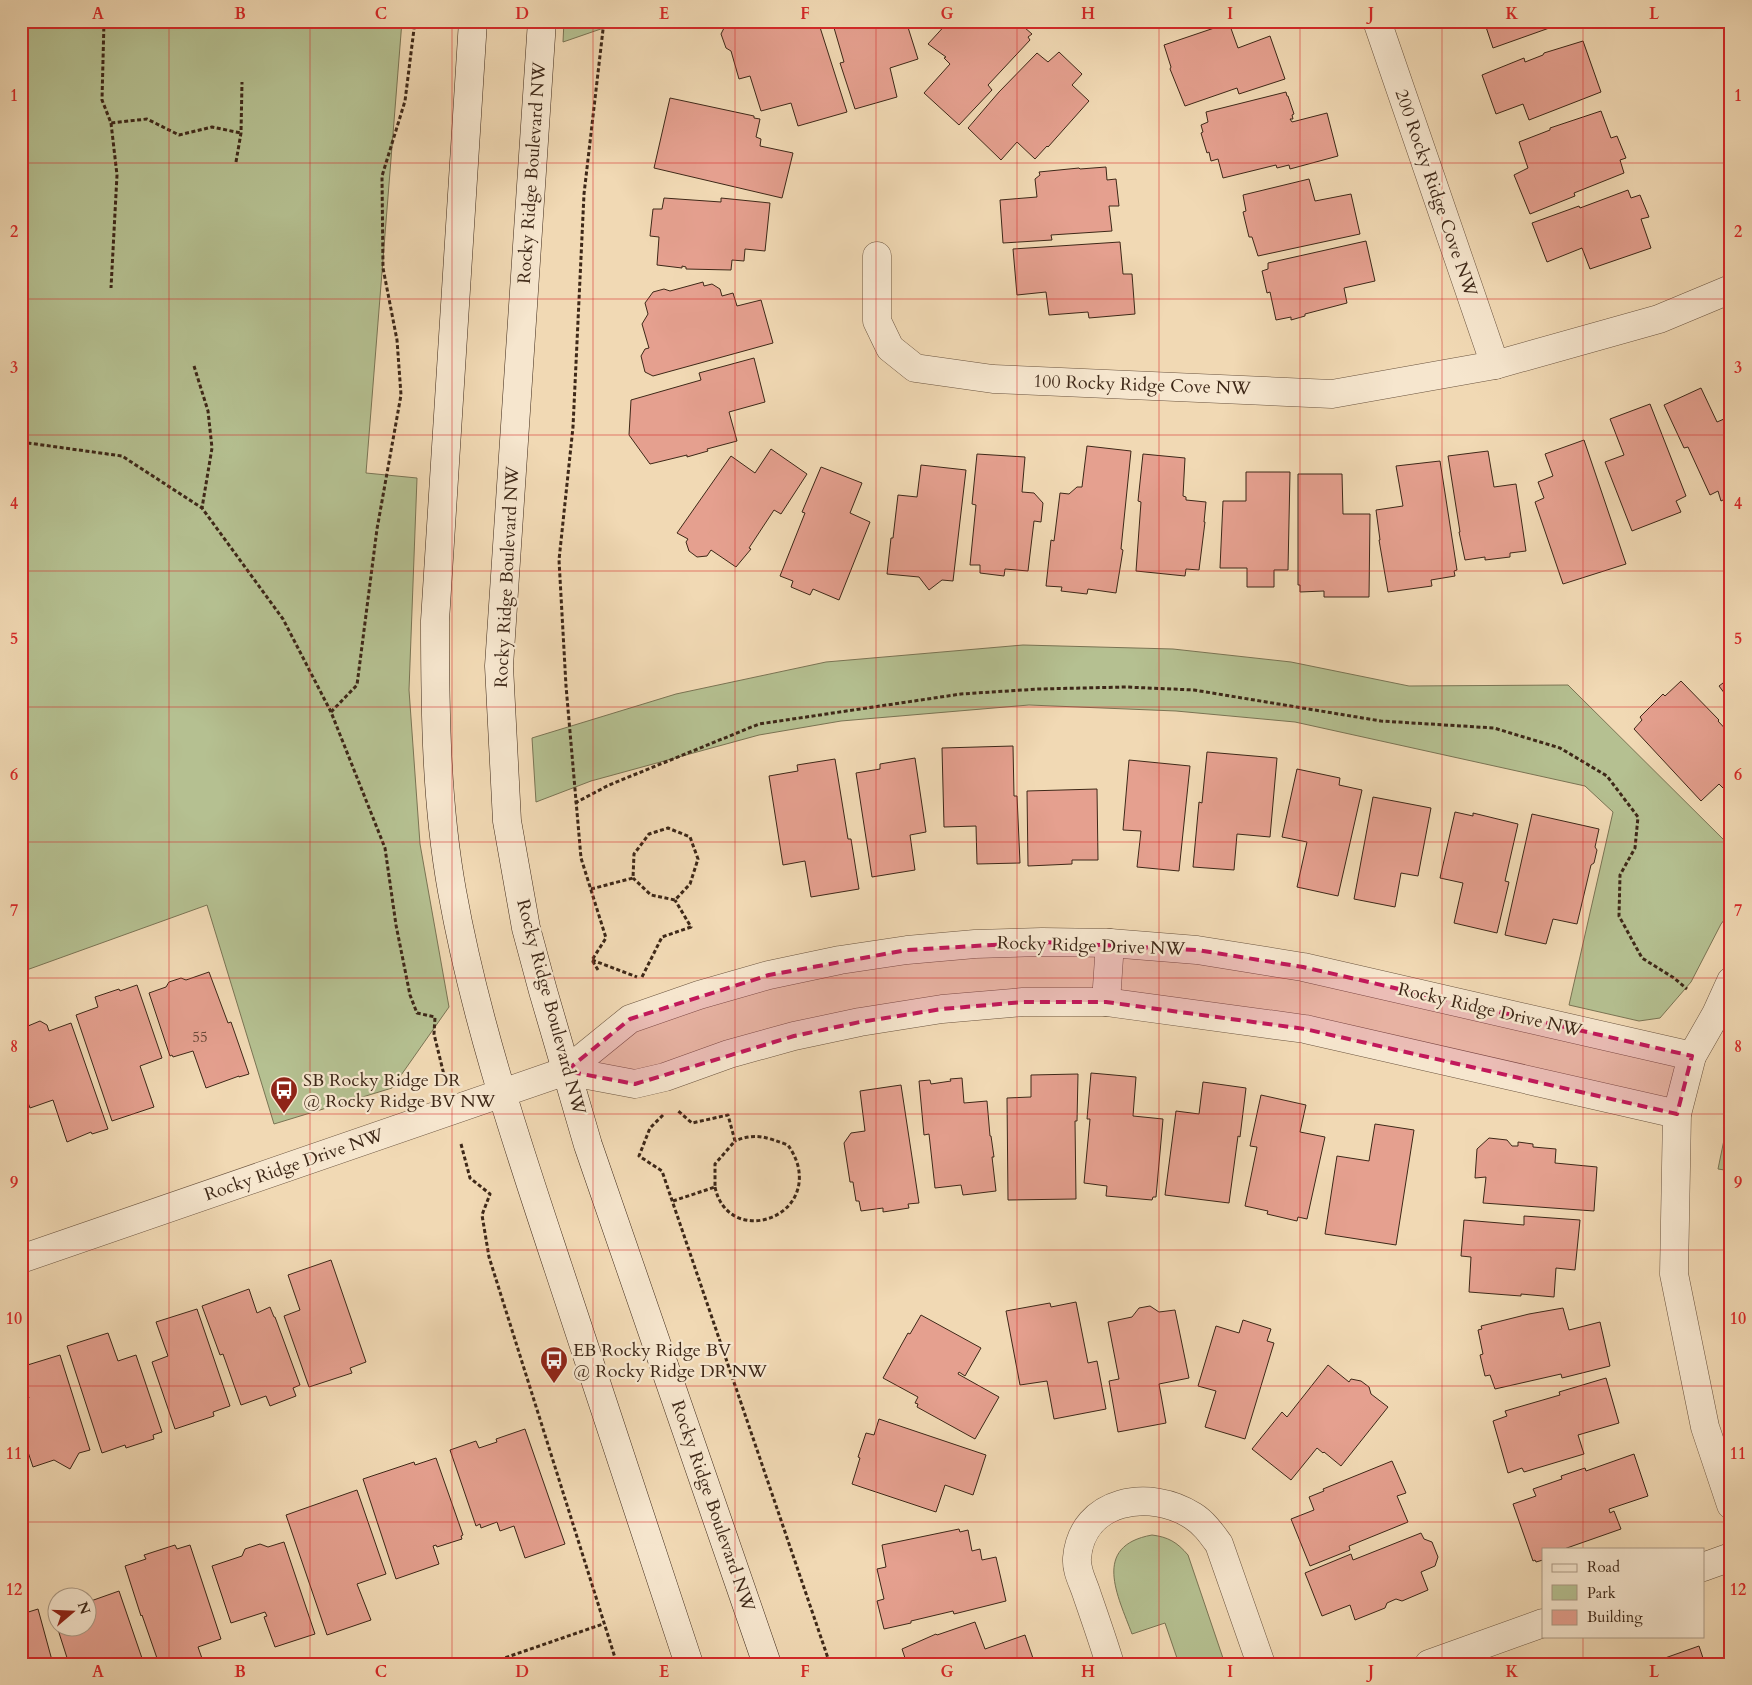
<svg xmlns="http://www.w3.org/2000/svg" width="1752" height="1685" font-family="Cardo,serif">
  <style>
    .green { fill: #b5c091; stroke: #7a7454 }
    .building { fill: #e5a08f; stroke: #3e2818 }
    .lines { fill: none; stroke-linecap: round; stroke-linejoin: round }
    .street-casing { stroke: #6b543f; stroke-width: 29 }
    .secondary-casing { stroke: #3e2818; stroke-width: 29 }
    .path { stroke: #3e2818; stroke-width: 3; stroke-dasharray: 4 2.5; stroke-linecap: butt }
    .street { stroke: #f6e6ce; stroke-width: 28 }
    .secondary { stroke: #f6e6ce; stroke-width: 28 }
    .marked { fill: #c2185b; fill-opacity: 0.2; stroke: #c2185b; stroke-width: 4; stroke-dasharray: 10 6; stroke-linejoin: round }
    .grid { fill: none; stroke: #d62828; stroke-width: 1; stroke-opacity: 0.55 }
    .labels { text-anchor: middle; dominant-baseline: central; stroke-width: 4.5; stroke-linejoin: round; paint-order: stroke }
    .number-label { font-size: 15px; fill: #684636 }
    .street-label { font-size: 18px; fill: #3e2818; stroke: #f6e6ce }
    .poi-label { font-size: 18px; fill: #3e2818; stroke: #f6e6ce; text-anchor: start }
    .neatline { fill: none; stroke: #d62828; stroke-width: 2 }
    .grid-label { font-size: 16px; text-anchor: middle; font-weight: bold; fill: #d62828 }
  </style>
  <rect width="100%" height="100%" fill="#f1d9b4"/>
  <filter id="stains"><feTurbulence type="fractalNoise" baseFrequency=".004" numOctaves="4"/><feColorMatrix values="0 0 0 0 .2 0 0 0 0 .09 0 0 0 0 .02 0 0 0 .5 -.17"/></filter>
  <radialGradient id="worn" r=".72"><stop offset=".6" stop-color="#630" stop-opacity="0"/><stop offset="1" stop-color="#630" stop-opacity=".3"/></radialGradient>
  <g class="green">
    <polygon points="21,21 402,21 366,473 417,478 409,690 420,844 449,1007 392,1088 274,1124 207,905 21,972"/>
    <polygon points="564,21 624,21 563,42"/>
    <polygon points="1023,645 1173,649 1291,662 1409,686 1568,685 1731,847 1731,911 1721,924 1691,982 1660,1018 1639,1021 1569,1005 1613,812 1585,786 1295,722 1176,711 1029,705 841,721 759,735 591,781 536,802 532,738 676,694 826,662"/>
    <polygon points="1731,1106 1731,1171 1718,1169"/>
    <path d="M1152,1535C1168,1537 1177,1542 1188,1555L1225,1664H1179L1165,1623L1132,1634C1118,1596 1091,1546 1152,1535Z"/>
  </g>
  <g class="building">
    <polygon points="746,21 818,21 847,112 798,126 791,103 761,111 750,76 739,79 731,51 726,48 721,34 724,28"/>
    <polygon points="832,21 906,21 918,59 890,68 897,97 855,109 840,63 844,62"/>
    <polygon points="949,21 1017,21 1032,34 1028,37 1030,40 988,85 992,90 959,125 924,93 950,64 944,58 946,57 928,44"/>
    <polygon points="1484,21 1569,21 1493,48"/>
    <polygon points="1229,23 1238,48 1270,36 1285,79 1239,94 1237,88 1185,106 1170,69 1171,67 1164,45"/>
    <polygon points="1583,41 1601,92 1529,120 1523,104 1496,114 1482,75 1524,58 1525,62 1543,55 1544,53"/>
    <polygon points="1059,52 1082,74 1072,85 1089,101 1048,147 1047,146 1035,159 1017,142 1001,160 968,128 999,92 1037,53 1048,62"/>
    <polygon points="1286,92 1287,96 1288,96 1294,114 1292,115 1293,119 1290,119 1292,122 1327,113 1338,156 1290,169 1289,165 1277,168 1276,165 1223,178 1218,159 1211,161 1209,152 1207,153 1201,133 1203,132 1201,125 1208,122 1206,112"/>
    <polygon points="670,98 754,116 754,118 760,119 756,137 761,139 760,146 793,153 782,198 654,168"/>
    <polygon points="1601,111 1611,138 1617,136 1626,158 1620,160 1624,173 1574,193 1575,196 1530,214 1514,175 1528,168 1519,142 1550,130 1550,128"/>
    <polygon points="1106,167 1107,180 1116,179 1119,206 1109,206 1112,231 1051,235 1052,240 1003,243 1000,200 1037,197 1035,179 1040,175 1039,172 1079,168 1080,169"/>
    <polygon points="1309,179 1315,201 1351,194 1360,234 1258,256 1252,237 1249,237 1243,212 1246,211 1243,195"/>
    <polygon points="1628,190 1631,198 1640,195 1649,217 1641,219 1651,248 1590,269 1582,248 1547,262 1532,223 1579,206 1580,208"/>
    <polygon points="664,198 721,202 721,198 770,203 765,251 745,249 744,261 732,260 731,270 686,269 686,267 682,266 682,268 657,265 659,237 650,236 653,209 662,209"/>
    <polygon points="1366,241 1375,281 1344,288 1347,303 1305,314 1305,316 1291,320 1291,317 1276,320 1270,292 1267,293 1262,271 1268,269 1268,263"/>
    <polygon points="1120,242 1123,274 1132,274 1135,314 1089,318 1088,312 1049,315 1046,292 1017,295 1013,249"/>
    <polygon points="703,282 704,286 712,284 720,289 722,296 733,293 737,306 761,300 773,343 653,376 645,372 641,356 645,349 649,348 642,324 648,314 645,303 653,292 664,289 670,291"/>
    <polygon points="754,358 765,402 729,412 737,441 707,449 708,451 687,457 687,455 650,464 629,435 631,400 701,380 699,373"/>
    <polygon points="1701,388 1717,422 1731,416 1731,496 1721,501 1718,491 1710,495 1688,447 1684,448 1664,405"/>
    <polygon points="1650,404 1686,496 1676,501 1681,512 1632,531 1605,462 1624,455 1610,419"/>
    <polygon points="1584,440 1626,564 1563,584 1535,502 1544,498 1538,482 1553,476 1545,454"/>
    <polygon points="1087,446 1131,451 1121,549 1123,550 1116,593 1088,589 1087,594 1061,591 1062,587 1046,586 1051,540 1054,541 1060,493 1069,494 1077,487 1082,487"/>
    <polygon points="771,449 807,474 781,514 774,510 749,548 751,549 736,567 711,550 707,556 697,557 689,551 686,542 688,539 677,533 731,456 755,473"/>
    <polygon points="1488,451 1494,487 1516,484 1526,551 1510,553 1510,557 1485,560 1485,557 1465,560 1459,532 1460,532 1448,456"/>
    <polygon points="977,454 1025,457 1022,492 1034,493 1043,503 1041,522 1034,521 1028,571 1005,569 1004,576 980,573 980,565 970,565 976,505 972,504"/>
    <polygon points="1143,454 1185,458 1183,496 1186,497 1186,500 1206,502 1204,522 1205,522 1199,570 1186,569 1185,576 1136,571 1141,502 1138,501"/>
    <polygon points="1440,461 1457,570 1454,571 1455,576 1431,580 1432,586 1388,592 1379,540 1380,540 1376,510 1403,506 1396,466"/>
    <polygon points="921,465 966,470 953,581 942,580 929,590 919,577 887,574 891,538 893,538 898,495 917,497"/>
    <polygon points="821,467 862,483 850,513 870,522 839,600 813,589 810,595 791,587 793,581 780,576 805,513 802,512"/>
    <polygon points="1246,472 1290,472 1288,570 1274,570 1274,587 1247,587 1247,568 1220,568 1223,501 1246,501"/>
    <polygon points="1298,474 1342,474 1343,514 1370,514 1369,597 1324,597 1324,591 1300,592 1300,585 1298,585"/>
    <polygon points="1731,677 1731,702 1719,686"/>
    <polygon points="1681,681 1719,720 1718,721 1731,735 1731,796 1719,784 1701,801 1634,729 1642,720 1640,717 1663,694 1665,696"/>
    <polygon points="1013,746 1014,796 1017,796 1020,863 977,864 976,826 944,827 942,748"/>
    <polygon points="1207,752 1277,758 1270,837 1237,834 1234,870 1193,867 1199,802 1202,803"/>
    <polygon points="915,758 926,832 910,835 915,870 872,877 856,773 880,769 880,764"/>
    <polygon points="835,759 848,839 851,839 859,889 811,897 805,861 783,865 769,776 798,771 797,765"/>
    <polygon points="1129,760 1190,766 1179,871 1137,867 1141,831 1123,830"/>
    <polygon points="1297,769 1340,778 1339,785 1362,790 1338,896 1297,887 1307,842 1282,837"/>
    <polygon points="1097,789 1098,860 1072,860 1072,864 1028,866 1027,791"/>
    <polygon points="1373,797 1431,808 1418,876 1401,873 1395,907 1354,899"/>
    <polygon points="1455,812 1473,816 1473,813 1518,824 1505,881 1509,882 1497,933 1454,923 1463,883 1440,878"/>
    <polygon points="1532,814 1599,829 1595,847 1597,850 1594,863 1591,865 1577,924 1553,919 1546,944 1505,935"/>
    <polygon points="209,972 228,1023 231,1022 249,1074 239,1077 239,1076 206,1088 193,1051 173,1057 172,1055 170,1056 149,993 166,987 169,982 181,978 186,980"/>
    <polygon points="137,985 162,1058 140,1066 154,1107 112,1121 76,1015 98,1007 95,997 119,989 120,991"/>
    <polygon points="40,1021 47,1025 49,1031 71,1023 108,1129 92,1134 91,1132 67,1142 53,1100 30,1108 21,1084 21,1032 26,1030 28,1026"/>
    <polygon points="1091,1073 1136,1077 1133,1116 1163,1119 1156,1197 1153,1197 1152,1200 1106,1196 1107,1186 1084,1183 1090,1119 1087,1119"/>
    <polygon points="1078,1074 1077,1121 1075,1121 1076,1199 1008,1200 1007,1098 1031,1097 1031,1075"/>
    <polygon points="962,1078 964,1103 987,1101 990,1136 991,1136 994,1157 992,1157 996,1191 963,1195 961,1185 935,1188 929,1134 924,1135 919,1081 930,1080 931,1084 951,1081 950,1079"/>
    <polygon points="1203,1082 1246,1088 1240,1137 1238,1136 1229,1203 1165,1195 1176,1111 1199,1114"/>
    <polygon points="901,1085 919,1203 908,1204 909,1208 883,1212 883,1208 861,1211 859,1201 856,1201 853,1182 850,1182 844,1143 851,1133 865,1131 860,1091"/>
    <polygon points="1261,1095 1306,1105 1300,1132 1325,1137 1307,1219 1298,1217 1297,1221 1267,1214 1268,1211 1245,1206 1257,1147 1250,1146"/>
    <polygon points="1375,1124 1414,1130 1396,1245 1325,1234 1337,1156 1369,1161"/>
    <polygon points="1489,1138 1507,1140 1512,1146 1518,1146 1518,1142 1533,1144 1533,1147 1556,1149 1555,1163 1597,1167 1594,1211 1483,1203 1486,1177 1475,1178 1477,1149"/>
    <polygon points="1524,1216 1580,1220 1575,1270 1556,1268 1554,1297 1521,1294 1521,1296 1469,1292 1471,1257 1461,1256 1464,1220 1524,1225"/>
    <polygon points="331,1260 366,1362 350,1368 352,1373 309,1387 284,1316 300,1310 288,1275"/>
    <polygon points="249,1289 257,1313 270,1307 274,1317 275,1317 300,1385 293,1388 296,1396 270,1406 266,1396 241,1405 223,1354 220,1355 202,1306"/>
    <polygon points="1076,1302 1088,1363 1097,1361 1106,1409 1054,1419 1047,1381 1020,1385 1006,1311 1050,1303 1051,1307"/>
    <polygon points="1150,1306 1159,1312 1175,1310 1189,1378 1159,1384 1166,1423 1118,1432 1109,1381 1119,1379 1108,1322 1132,1317 1139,1308"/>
    <polygon points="1563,1308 1569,1330 1600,1322 1610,1366 1562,1378 1561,1374 1495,1389 1490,1375 1485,1376 1480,1355 1483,1354 1478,1330 1482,1329 1481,1326 1529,1314"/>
    <polygon points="197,1309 230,1406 213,1412 214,1416 175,1429 152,1362 168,1356 156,1322"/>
    <polygon points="921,1315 981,1348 965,1376 959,1372 958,1374 999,1397 975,1439 917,1407 918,1404 915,1403 918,1397 883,1378 908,1333 910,1334"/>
    <polygon points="1243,1320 1271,1329 1267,1341 1274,1343 1245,1439 1205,1427 1216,1391 1198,1386 1216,1326 1239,1333"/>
    <polygon points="108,1333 118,1361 136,1355 162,1432 153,1435 154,1439 126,1448 125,1445 102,1453 67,1346"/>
    <polygon points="60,1355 90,1450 79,1453 70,1469 54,1460 33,1467 21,1431 21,1401 29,1398 21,1374 21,1367"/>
    <polygon points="1328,1365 1349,1382 1351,1379 1361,1381 1369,1387 1371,1394 1388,1407 1341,1466 1324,1452 1323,1453 1317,1448 1291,1480 1252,1449 1282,1412 1287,1417"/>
    <polygon points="1606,1378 1619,1423 1578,1435 1584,1454 1524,1472 1522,1468 1508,1473 1493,1421 1507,1416 1505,1411 1560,1395 1559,1392"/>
    <polygon points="879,1419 986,1455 973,1495 945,1485 936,1512 852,1484 860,1458 858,1457 866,1433 874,1435"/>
    <polygon points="525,1429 565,1544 525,1558 514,1526 500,1531 497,1522 481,1528 480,1524 476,1526 450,1450 476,1441 479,1448 497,1442 496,1439"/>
    <polygon points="1634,1454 1648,1496 1609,1509 1610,1513 1614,1511 1621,1529 1564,1549 1543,1549 1543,1560 1536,1562 1535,1560 1533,1561 1513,1504 1536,1496 1533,1489 1562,1479 1561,1476 1585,1468 1586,1471"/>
    <polygon points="436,1458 463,1535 461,1536 462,1539 437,1547 436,1545 433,1546 439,1564 396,1579 363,1479 414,1462 415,1465"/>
    <polygon points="1392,1461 1406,1493 1397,1496 1408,1522 1349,1546 1350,1550 1310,1566 1291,1519 1314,1510 1309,1497 1324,1491 1323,1489"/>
    <polygon points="357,1490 386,1574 357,1584 371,1620 327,1635 286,1515"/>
    <polygon points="959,1529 960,1532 968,1530 972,1551 980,1549 982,1560 996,1557 1006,1601 954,1614 953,1611 911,1621 911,1623 884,1629 877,1601 884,1599 877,1569 886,1567 882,1545"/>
    <polygon points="1421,1533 1424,1539 1432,1542 1438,1557 1435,1566 1421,1572 1428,1590 1402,1601 1396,1599 1387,1603 1385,1608 1355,1620 1350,1605 1322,1616 1305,1573 1351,1554 1353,1560"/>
    <polygon points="284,1542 315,1634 275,1647 264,1617 267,1616 265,1612 231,1623 212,1566 242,1556 245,1549 260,1544 268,1547"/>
    <polygon points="175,1545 177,1549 190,1545 221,1639 198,1647 204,1664 159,1664 142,1615 141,1616 125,1566 146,1559 144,1555"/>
    <polygon points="119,1591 144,1664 69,1664 53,1614 58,1612 58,1628 88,1628 88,1602"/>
    <polygon points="38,1609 53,1664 21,1664 21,1612 22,1614"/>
    <polygon points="975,1622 985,1649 1025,1635 1035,1664 907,1664 902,1649 936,1634 937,1635"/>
    <polygon points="1699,1646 1705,1664 1648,1664"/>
    <polygon points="1731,1656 1731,1664 1707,1664"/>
  </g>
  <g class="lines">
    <g class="street-casing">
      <g id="street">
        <polyline points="1377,21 1495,365"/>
        <polyline points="877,256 877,321 890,348 915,368 993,379 1332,394 1495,365 1659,319 1731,289"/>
        <polyline points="1731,981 1716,1014 1692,1056 1677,1114 1674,1274 1705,1427 1731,1505"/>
        <polyline points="1106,1002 1110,943"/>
        <polyline points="566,1071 635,1084 665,1077 729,1054 794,1036 860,1022 942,1009 1023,1002 1106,1002 1305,1029 1677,1114"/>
        <polyline points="21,1259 566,1071 630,1019 699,995 769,975 840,960 907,950 975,944 1042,942 1110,943 1197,950 1303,967 1692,1056"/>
        <polyline points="1703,1567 1731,1557"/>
        <path d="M1110,1664C1103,1641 1095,1618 1087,1595C1083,1582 1076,1571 1077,1558C1082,1499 1150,1488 1193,1516C1204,1523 1211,1533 1219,1544L1261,1664"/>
        <polyline points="1429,1664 1543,1623"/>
      </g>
    </g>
    <g class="secondary-casing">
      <g id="secondary">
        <path d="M473,21L435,621C435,711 436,802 452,891C475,1020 517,1143 558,1267C601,1399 645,1531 689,1664"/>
        <polyline points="542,21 499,666 507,821 526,928 543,991 588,1145 767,1664"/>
      </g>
    </g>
    <g class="path">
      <polyline points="104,21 102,100 111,123 147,119 179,135 212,127 241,133"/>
      <polyline points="111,123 117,175 111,288"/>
      <polyline points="236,162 241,133 242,82"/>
      <polyline points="194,366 208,411 212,448 202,508"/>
      <polyline points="21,442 122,456 202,508 283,619 331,712 385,848 396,925 410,995 417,1013 435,1017 434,1034 444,1075"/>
      <polyline points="331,712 357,685 377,529 401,395 397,340 383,268 382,176 405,101 415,21"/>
      <polyline points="575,803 609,785 759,724 961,694 1039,689 1126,687 1194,690 1381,721 1494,728 1560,748 1607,776 1638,817 1635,848 1620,875 1619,916 1642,958 1674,978 1687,989"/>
      <polyline points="591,889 633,878 634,854 649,834 668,828 690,837 698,859 690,884 675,900 651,895 633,878"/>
      <polyline points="592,960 637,977"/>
      <polyline points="598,970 592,960 606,938 581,858 566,686 559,560 573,427 584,194 604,21"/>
      <polyline points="642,977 662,937 691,927 675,900"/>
      <polyline points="663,1115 650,1128 639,1156 662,1171 830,1664"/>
      <polyline points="461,1144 470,1178 490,1194 482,1215 489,1257 617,1664"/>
      <path d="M715,1187C727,1245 811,1222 798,1166C796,1158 792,1151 788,1145C768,1138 756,1132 735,1141"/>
      <polyline points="673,1201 715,1187 715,1164 735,1141 728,1115 692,1123 677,1110"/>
      <polyline points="487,1664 603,1624"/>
    </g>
    <use href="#street" class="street"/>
    <use href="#secondary" class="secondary"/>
  </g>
  <path class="marked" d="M1042,942L1197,950L1303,967L1692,1056L1677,1114L1305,1029L1106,1002H1023L942,1009L860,1022L794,1036L635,1084L566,1071L630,1019L769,975L907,950Z"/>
  <path class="grid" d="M169,21V1664M310,21V1664M452,21V1664M593,21V1664M735,21V1664M876,21V1664M1017,21V1664M1159,21V1664M1300,21V1664M1442,21V1664M1583,21V1549M21,163H1731M21,299H1731M21,435H1731M21,571H1731M21,707H1731M21,842H1731M21,978H1731M21,1114H1731M21,1250H1731M21,1386H1731M21,1522H1731M1583,1636V1664"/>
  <defs>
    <g id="bus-pin" transform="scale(1.4375)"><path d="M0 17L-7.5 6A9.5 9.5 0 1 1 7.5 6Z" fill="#8f2418" stroke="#f6e6ce"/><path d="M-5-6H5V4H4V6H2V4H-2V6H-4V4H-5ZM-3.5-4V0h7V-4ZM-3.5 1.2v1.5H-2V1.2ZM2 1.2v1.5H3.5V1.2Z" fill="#fff"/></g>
  </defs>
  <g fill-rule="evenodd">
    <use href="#bus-pin" x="284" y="1090"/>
    <use href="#bus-pin" x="554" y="1360"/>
  </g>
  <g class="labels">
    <g class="number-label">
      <text x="200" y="1037">55</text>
    </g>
    <g class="street-label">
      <text transform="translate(532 173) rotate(-86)">Rocky Ridge Boulevard NW</text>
      <text transform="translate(1436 193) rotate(71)">200 Rocky Ridge Cove NW</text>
      <text transform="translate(1142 385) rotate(2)">100 Rocky Ridge Cove NW</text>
      <text transform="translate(507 577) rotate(-87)">Rocky Ridge Boulevard NW</text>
      <text transform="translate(1091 946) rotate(2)">Rocky Ridge Drive NW</text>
      <text transform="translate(551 1007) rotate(75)">Rocky Ridge Boulevard NW</text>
      <text transform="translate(1490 1010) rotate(13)">Rocky Ridge Drive NW</text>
      <text transform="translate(294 1165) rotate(-19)">Rocky Ridge Drive NW</text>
      <text transform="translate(713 1506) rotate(71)">Rocky Ridge Boulevard NW</text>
    </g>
    <g class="poi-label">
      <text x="303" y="1080">SB Rocky Ridge DR<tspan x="303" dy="21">@ Rocky Ridge BV NW</tspan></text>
      <text x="573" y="1350">EB Rocky Ridge BV<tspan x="573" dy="21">@ Rocky Ridge DR NW</tspan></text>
    </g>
  </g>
  <rect width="1752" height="1685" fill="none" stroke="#f1d9b4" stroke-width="55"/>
  <rect x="1542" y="1548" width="162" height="90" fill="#f6e6ce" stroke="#ac9a85"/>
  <rect x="1552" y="1564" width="25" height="8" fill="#f6e6ce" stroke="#ac9a85"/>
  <text x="1587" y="1572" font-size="15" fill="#3e2818">Road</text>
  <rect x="1552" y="1585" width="25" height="15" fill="#b5c091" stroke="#ac9a85"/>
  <text x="1587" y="1598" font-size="15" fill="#3e2818">Park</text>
  <rect x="1552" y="1610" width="25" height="15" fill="#e5a08f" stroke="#ac9a85"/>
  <text x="1587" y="1622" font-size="15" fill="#3e2818">Building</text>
  <g transform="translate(72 1612) rotate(71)"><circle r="24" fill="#f6e6ce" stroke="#ac9a85"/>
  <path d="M0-4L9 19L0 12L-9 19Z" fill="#8f2418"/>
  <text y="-8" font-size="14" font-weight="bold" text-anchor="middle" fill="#3e2818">N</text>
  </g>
  <rect x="28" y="28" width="1696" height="1630" class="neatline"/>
  <g class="grid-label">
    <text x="98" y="19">A</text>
    <text x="240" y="19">B</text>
    <text x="381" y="19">C</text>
    <text x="522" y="19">D</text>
    <text x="664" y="19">E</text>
    <text x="805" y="19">F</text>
    <text x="947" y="19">G</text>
    <text x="1088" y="19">H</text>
    <text x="1230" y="19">I</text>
    <text x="1371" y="19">J</text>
    <text x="1512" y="19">K</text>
    <text x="1654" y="19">L</text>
    <text x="14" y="101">1</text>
    <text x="1738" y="101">1</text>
    <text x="14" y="237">2</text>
    <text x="1738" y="237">2</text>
    <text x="14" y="373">3</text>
    <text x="1738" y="373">3</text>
    <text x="14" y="509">4</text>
    <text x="1738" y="509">4</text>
    <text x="14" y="644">5</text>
    <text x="1738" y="644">5</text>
    <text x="14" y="780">6</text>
    <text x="1738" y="780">6</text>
    <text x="14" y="916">7</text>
    <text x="1738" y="916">7</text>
    <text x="14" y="1052">8</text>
    <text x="1738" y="1052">8</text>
    <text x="14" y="1188">9</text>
    <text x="1738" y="1188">9</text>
    <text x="14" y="1324">10</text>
    <text x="1738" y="1324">10</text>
    <text x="14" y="1459">11</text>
    <text x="1738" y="1459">11</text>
    <text x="14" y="1595">12</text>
    <text x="1738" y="1595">12</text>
    <text x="98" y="1677">A</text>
    <text x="240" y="1677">B</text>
    <text x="381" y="1677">C</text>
    <text x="522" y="1677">D</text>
    <text x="664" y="1677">E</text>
    <text x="805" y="1677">F</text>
    <text x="947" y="1677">G</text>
    <text x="1088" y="1677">H</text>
    <text x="1230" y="1677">I</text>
    <text x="1371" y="1677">J</text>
    <text x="1512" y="1677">K</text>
    <text x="1654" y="1677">L</text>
  </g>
  <rect width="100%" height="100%" filter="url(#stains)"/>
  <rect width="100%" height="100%" fill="url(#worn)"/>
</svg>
